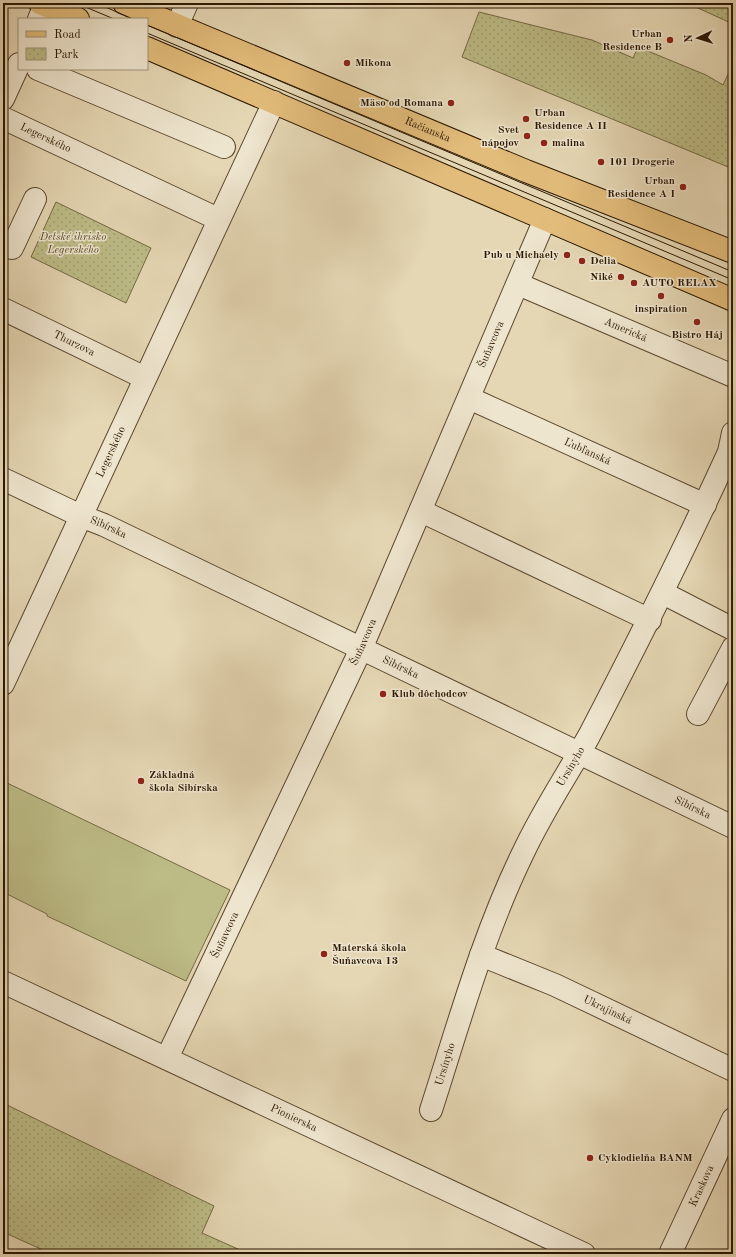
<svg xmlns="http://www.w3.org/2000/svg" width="736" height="1257" font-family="'Old Standard TT',serif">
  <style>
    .park { fill: url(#park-dots); stroke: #746a44 }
    .pitch { fill: #bdbc87; stroke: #746a44 }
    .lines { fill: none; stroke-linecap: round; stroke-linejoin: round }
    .minor-casing { stroke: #5a472d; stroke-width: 24 }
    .major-casing { stroke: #2b1700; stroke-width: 24 }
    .minor { stroke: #eee5ce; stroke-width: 22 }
    .major { stroke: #e2bc7a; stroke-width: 22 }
    .tram { stroke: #2b1700; stroke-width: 1 }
    .poi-dot { fill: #8f2418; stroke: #eee5ce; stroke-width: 1.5 }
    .labels { text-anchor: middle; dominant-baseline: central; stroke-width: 3; stroke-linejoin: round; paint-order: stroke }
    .poi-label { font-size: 11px; font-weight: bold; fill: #2b1700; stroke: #eee5ce; text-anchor: start }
    .street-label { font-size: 11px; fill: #2b1700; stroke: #eee5ce }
    .park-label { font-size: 11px; font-style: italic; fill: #574928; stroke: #eee5ce }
  </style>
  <defs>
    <pattern id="park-dots" width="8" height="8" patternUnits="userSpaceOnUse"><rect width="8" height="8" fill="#bdbc87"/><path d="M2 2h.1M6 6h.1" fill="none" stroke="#a3a173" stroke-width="1.8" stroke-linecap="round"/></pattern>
  </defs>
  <rect width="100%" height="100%" fill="#e5d7b4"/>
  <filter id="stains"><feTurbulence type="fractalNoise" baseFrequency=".005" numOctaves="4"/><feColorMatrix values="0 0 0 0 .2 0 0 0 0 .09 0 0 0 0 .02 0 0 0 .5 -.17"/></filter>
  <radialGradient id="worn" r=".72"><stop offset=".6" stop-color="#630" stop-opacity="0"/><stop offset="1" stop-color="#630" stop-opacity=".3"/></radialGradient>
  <g class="park">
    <polygon points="687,3 733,3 733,24"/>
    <polygon points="479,12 592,40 633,58 638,47 706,75 723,85 733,64 733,169 462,57"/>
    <polygon points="56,202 151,248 126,303 31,257"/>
    <polygon points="3,1103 214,1206 202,1233 249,1254 52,1254 3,1232"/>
  </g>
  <polygon class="pitch" points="3,781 230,890 186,981 47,916 47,914 3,892"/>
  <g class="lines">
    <g class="minor-casing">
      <g id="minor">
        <polyline points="39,19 45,5"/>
        <polyline points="177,26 187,3"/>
        <polyline points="38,69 224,147"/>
        <polyline points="3,99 19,64"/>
        <path id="s1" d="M3,118L218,219"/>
        <polyline points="3,244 12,248 35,199"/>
        <path id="s2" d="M518,284L733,376"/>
        <path id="s3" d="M3,309L145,378"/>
        <path id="s4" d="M469,398L705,505"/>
        <path id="s5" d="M3,479L81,516L104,525L733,827"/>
        <polyline points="421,511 650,620"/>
        <polyline points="663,593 733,629"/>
        <path id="s6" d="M3,684L274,102"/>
        <polyline points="698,714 733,648"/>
        <path id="s7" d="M481,955L555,985L733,1070"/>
        <path id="s8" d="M3,982L584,1254"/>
        <path id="s9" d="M167,1058L361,649L545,219"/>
        <path id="s10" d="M431,1110C459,1023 483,935 523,853C542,812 567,775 589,736C638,642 685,548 729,452L733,433"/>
        <path id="s11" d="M670,1254L733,1119"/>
      </g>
    </g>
    <g class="major-casing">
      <g id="major">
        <polyline points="40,3 78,19"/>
        <path id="s12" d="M124,3L526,171L733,252"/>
        <polyline points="147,48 733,300"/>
      </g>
    </g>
    <use href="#minor" class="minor"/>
    <use href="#major" class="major"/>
    <g class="tram">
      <polyline points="76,3 114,19"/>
      <polyline points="96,3 133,19"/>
      <polyline points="147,25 733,272"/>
      <polyline points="147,33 733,280"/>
    </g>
  </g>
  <g class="poi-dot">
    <circle cx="670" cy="40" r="4"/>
    <circle cx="347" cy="63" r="4"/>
    <circle cx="451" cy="103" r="4"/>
    <circle cx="526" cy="119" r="4"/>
    <circle cx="527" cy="136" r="4"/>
    <circle cx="544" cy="143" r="4"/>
    <circle cx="601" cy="162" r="4"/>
    <circle cx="683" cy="187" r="4"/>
    <circle cx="567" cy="255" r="4"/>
    <circle cx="582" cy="261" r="4"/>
    <circle cx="621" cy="277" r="4"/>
    <circle cx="634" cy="283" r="4"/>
    <circle cx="661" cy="296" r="4"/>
    <circle cx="697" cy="322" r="4"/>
    <circle cx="383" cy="694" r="4"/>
    <circle cx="141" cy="781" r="4"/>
    <circle cx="324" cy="954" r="4"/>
    <circle cx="590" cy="1158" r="4"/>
  </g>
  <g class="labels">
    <g class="poi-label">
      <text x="662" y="34" text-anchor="end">Urban<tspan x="662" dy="13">Residence B</tspan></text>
      <text x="355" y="63">Mikona</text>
      <text x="443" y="103" text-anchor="end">Mäso od Romana</text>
      <text x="534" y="113">Urban<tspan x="534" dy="13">Residence A II</tspan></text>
      <text x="519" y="130" text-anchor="end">Svet<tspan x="519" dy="13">nápojov</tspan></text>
      <text x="552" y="143">malina</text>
      <text x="609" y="162">101 Drogerie</text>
      <text x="675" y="181" text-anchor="end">Urban<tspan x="675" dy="13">Residence A I</tspan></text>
      <text x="559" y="255" text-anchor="end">Pub u Michaely</text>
      <text x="590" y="261">Delia</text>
      <text x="613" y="277" text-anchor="end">Niké</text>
      <text x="642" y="283">AUTO RELAX</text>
      <text x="661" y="309" text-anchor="middle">inspiration</text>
      <text x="697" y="335" text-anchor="middle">Bistro Háj</text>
      <text x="391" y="694">Klub dôchodcov</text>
      <text x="149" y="775">Základná<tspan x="149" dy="13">škola Sibírska</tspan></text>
      <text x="332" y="948">Materská škola<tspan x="332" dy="13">Šuňavcova 13</tspan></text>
      <text x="598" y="1158">Cyklodielňa BANM</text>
    </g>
    <g class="street-label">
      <text stroke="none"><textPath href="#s12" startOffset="329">Račianska</textPath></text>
      <text stroke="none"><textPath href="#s1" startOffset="47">Legerského</textPath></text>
      <text stroke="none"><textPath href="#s2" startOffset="117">Americká</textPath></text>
      <text stroke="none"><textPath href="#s3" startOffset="79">Thurzova</textPath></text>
      <text stroke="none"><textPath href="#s9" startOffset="784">Šuňavcova</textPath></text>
      <text stroke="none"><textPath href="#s6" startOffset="256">Legerského</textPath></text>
      <text stroke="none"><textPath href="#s4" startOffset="130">Ľubľanská</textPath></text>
      <text stroke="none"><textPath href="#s5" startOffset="116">Sibírska</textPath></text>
      <text stroke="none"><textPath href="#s9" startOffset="460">Šuňavcova</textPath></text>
      <text stroke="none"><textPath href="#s5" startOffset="440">Sibírska</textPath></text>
      <text stroke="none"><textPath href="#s10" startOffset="372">Ursínyho</textPath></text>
      <text stroke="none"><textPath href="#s5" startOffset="764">Sibírska</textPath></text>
      <text stroke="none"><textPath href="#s9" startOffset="136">Šuňavcova</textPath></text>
      <text stroke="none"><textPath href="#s7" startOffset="138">Ukrajinská</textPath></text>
      <text stroke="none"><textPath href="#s10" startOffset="48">Ursínyho</textPath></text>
      <text stroke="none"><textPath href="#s8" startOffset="321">Pionierska</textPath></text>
      <text stroke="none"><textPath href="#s11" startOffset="75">Kraskova</textPath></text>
    </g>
    <g class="park-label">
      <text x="73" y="237">Detské ihrisko<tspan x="73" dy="13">Legerského</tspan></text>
    </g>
  </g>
  <rect width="736" height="1257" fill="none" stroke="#e5d7b4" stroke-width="16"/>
  <rect x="4" y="4" width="728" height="1249" fill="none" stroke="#2b1700" stroke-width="2"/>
  <rect x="8" y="8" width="720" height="1241" fill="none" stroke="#2b1700"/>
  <rect x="18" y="18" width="130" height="52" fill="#eee5ce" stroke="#a0937c"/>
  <rect x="26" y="31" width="20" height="6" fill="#e2bc7a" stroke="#a0937c"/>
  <text x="54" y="38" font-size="12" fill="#2b1700">Road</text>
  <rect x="26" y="48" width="20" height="12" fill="url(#park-dots)" stroke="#a0937c"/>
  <text x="54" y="58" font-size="12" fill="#2b1700">Park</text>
  <g transform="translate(698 38) rotate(266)" stroke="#eee5ce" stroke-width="3" paint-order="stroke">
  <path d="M0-3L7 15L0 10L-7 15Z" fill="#2b1700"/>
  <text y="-6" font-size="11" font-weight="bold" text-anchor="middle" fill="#2b1700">N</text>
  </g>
  <rect width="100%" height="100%" filter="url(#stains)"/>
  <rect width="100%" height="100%" fill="url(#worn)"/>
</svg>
